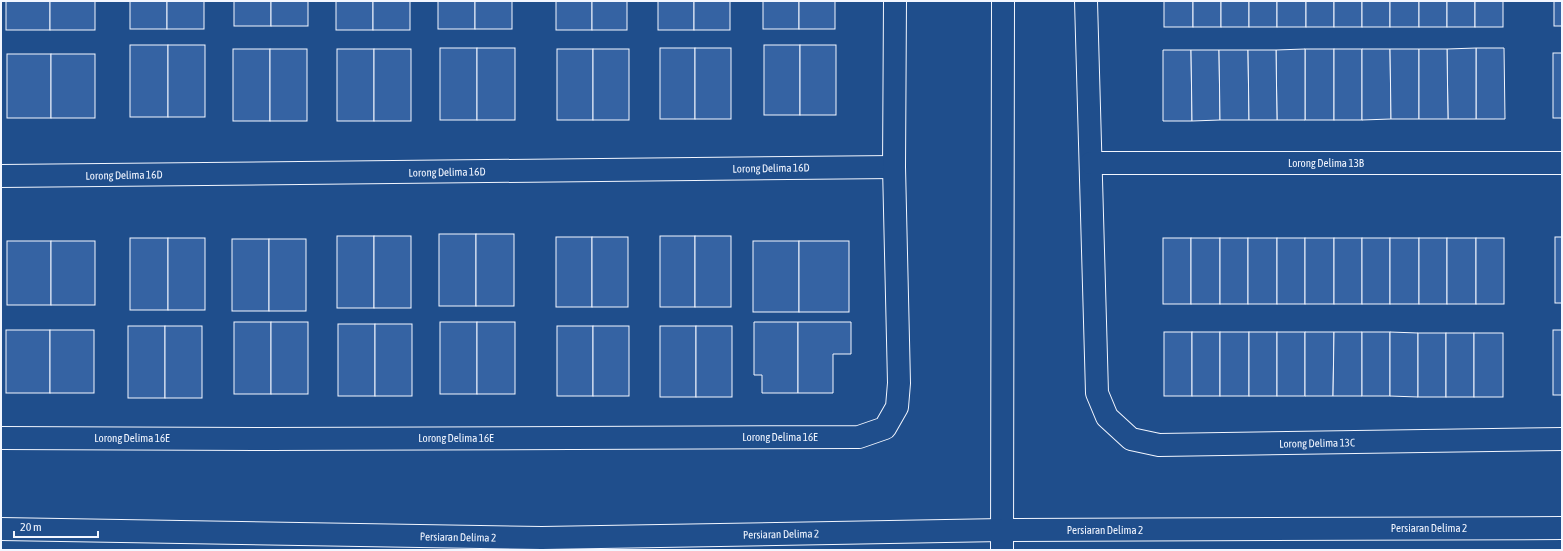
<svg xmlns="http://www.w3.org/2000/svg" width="1563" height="551" font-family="'Asap Condensed',sans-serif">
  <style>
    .building { fill: #3563a3; stroke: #f2f6ff }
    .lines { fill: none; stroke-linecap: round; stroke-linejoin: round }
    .minor-casing { stroke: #f2f6ff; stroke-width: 24 }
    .tertiary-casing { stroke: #f2f6ff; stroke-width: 24 }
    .minor { stroke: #1f4e8c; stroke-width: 22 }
    .tertiary { stroke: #1f4e8c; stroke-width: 22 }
    .labels { text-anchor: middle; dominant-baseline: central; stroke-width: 3; stroke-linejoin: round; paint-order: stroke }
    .street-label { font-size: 11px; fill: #f2f6ff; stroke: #1f4e8c }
  </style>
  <rect width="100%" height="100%" fill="#1f4e8c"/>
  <g class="building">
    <rect x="6" y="1" width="44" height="29"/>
    <rect x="50" y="1" width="45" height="29"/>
    <rect x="130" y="1" width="37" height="28"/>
    <rect x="167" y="1" width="37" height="28"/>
    <rect x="234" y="1" width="37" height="25"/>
    <rect x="271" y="1" width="37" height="25"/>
    <rect x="336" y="1" width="37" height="29"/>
    <rect x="373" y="1" width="37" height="29"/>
    <rect x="438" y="1" width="37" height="28"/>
    <rect x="475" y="1" width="37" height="28"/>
    <rect x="556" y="1" width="36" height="29"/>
    <rect x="592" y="1" width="35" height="29"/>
    <rect x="658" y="1" width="36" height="29"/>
    <rect x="694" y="1" width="36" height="29"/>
    <rect x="763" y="1" width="36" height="28"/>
    <rect x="799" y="1" width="36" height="28"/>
    <rect x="1164" y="1" width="29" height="26"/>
    <rect x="1193" y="1" width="28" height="26"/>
    <rect x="1221" y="1" width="28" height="26"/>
    <rect x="1249" y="1" width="28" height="26"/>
    <rect x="1277" y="1" width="29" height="26"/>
    <rect x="1306" y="1" width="28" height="26"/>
    <rect x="1334" y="1" width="28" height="26"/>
    <rect x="1362" y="1" width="28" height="26"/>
    <rect x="1390" y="1" width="29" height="26"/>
    <rect x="1419" y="1" width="28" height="26"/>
    <rect x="1447" y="1" width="28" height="26"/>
    <rect x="1475" y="1" width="28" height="26"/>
    <rect x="1554" y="1" width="8" height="25"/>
    <rect x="130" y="45" width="38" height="72"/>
    <rect x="168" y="45" width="37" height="72"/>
    <rect x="764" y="45" width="36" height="70"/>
    <rect x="800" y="45" width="36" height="70"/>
    <rect x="440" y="48" width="37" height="72"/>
    <rect x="477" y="48" width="38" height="72"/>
    <rect x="660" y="48" width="35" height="71"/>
    <rect x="695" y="48" width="36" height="71"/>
    <polygon points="1476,48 1504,48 1505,119 1476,119"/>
    <polygon points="1476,48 1476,119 1448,119 1447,49"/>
    <rect x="233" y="49" width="37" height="72"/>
    <rect x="270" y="49" width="37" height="72"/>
    <rect x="337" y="49" width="37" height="72"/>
    <rect x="374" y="49" width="37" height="72"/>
    <rect x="557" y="49" width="36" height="71"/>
    <rect x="593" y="49" width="36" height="71"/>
    <rect x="1305" y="49" width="29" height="71"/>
    <polygon points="1305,49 1305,120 1277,120 1276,50"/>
    <rect x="1334" y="49" width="28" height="71"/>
    <polygon points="1362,49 1390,49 1391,119 1362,120"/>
    <polygon points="1390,49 1419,49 1419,119 1391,119"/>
    <polygon points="1419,49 1447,49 1448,119 1419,119"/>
    <polygon points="1163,50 1191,50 1192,121 1163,121"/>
    <polygon points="1191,50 1219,50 1220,120 1192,121"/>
    <polygon points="1219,50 1248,50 1249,120 1220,120"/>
    <polygon points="1248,50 1276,50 1277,120 1249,120"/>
    <rect x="1553" y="53" width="9" height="65"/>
    <rect x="7" y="54" width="44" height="64"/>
    <rect x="51" y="54" width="44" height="64"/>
    <rect x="439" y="234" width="37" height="72"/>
    <rect x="476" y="234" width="38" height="72"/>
    <rect x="337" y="236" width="37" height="72"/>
    <rect x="374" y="236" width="37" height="72"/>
    <rect x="660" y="236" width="35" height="71"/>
    <rect x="695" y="236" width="36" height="71"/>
    <rect x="556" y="237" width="36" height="70"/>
    <rect x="592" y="237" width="36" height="70"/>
    <rect x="1555" y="237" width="7" height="66"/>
    <rect x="130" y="238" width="38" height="72"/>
    <rect x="168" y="238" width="37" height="72"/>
    <rect x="1163" y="238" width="28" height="66"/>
    <rect x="1191" y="238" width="29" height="66"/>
    <rect x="1220" y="238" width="28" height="66"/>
    <rect x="1248" y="238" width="29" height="66"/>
    <rect x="1277" y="238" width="28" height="66"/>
    <rect x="1305" y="238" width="29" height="66"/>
    <rect x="1334" y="238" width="28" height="66"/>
    <rect x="1362" y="238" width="28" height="66"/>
    <rect x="1390" y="238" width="29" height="66"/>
    <rect x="1419" y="238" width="28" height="66"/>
    <rect x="1447" y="238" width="29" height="66"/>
    <rect x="1476" y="238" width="28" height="66"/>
    <rect x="232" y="239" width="37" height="72"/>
    <rect x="269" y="239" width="37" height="72"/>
    <rect x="7" y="241" width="44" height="64"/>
    <rect x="51" y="241" width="44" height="64"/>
    <rect x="753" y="241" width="46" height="71"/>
    <rect x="799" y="241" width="50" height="71"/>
    <rect x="234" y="322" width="37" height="72"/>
    <rect x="271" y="322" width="37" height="72"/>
    <rect x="440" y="322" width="37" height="72"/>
    <rect x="477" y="322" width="38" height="72"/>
    <polygon points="754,322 798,322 798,393 762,393 762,375 754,375"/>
    <polygon points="798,322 851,322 851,354 833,354 833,393 798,393"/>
    <rect x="338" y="324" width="37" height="72"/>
    <rect x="375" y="324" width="37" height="72"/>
    <rect x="128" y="326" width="37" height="72"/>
    <rect x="165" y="326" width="37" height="72"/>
    <rect x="557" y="326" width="36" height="70"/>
    <rect x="593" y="326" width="36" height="70"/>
    <rect x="660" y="326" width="36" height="71"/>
    <rect x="696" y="326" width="36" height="71"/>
    <rect x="6" y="330" width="44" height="63"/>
    <rect x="50" y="330" width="44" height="63"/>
    <rect x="1553" y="330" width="9" height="65"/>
    <rect x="1164" y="332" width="28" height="64"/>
    <rect x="1192" y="332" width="28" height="64"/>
    <rect x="1220" y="332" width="29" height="64"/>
    <rect x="1249" y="332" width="28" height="64"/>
    <rect x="1277" y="332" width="28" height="64"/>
    <polygon points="1305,332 1334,332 1333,396 1305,396"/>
    <polygon points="1334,332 1362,332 1362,396 1333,396"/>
    <rect x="1362" y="332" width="28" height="64"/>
    <polygon points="1390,332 1418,333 1418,397 1390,396"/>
    <rect x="1418" y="333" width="28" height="64"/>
    <rect x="1446" y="333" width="28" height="64"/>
    <rect x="1474" y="333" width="29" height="64"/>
  </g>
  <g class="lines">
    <g class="minor-casing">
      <g id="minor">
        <polyline points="1086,1 1097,393 1107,417 1131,439 1159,445 1562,439"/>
        <polyline points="1091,163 1562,163"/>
        <polyline points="1,176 894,167"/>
        <polyline points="1,438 268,439 859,437 885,428 897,407 899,383 894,167 895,1"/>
        <polyline points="1002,550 1003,1"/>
      </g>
    </g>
    <g class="tertiary-casing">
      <polyline id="tertiary" points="1,529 542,538 1002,530 1562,528"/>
    </g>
    <use href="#minor" class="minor"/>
    <use href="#tertiary" class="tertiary"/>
  </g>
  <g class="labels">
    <g class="street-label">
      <text x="1326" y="163">Lorong Delima 13B</text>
      <text transform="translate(771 168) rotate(-1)">Lorong Delima 16D</text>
      <text transform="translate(447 172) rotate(-1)">Lorong Delima 16D</text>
      <text transform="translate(124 175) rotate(-1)">Lorong Delima 16D</text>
      <text x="780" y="437">Lorong Delima 16E</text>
      <text x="132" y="438">Lorong Delima 16E</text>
      <text x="456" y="438">Lorong Delima 16E</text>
      <text transform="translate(1317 443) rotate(-1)">Lorong Delima 13C</text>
      <text x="1429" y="528">Persiaran Delima 2</text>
      <text x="1105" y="530">Persiaran Delima 2</text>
      <text transform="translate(781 534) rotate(-1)">Persiaran Delima 2</text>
      <text transform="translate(458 537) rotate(1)">Persiaran Delima 2</text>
    </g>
  </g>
  <rect width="1563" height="551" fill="none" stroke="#f2f6ff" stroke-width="4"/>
  <path d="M14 531v6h84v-6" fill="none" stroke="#f2f6ff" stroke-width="2"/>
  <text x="20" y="531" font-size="12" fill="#f2f6ff" stroke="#1f4e8c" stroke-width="3" paint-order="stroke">20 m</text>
</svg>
